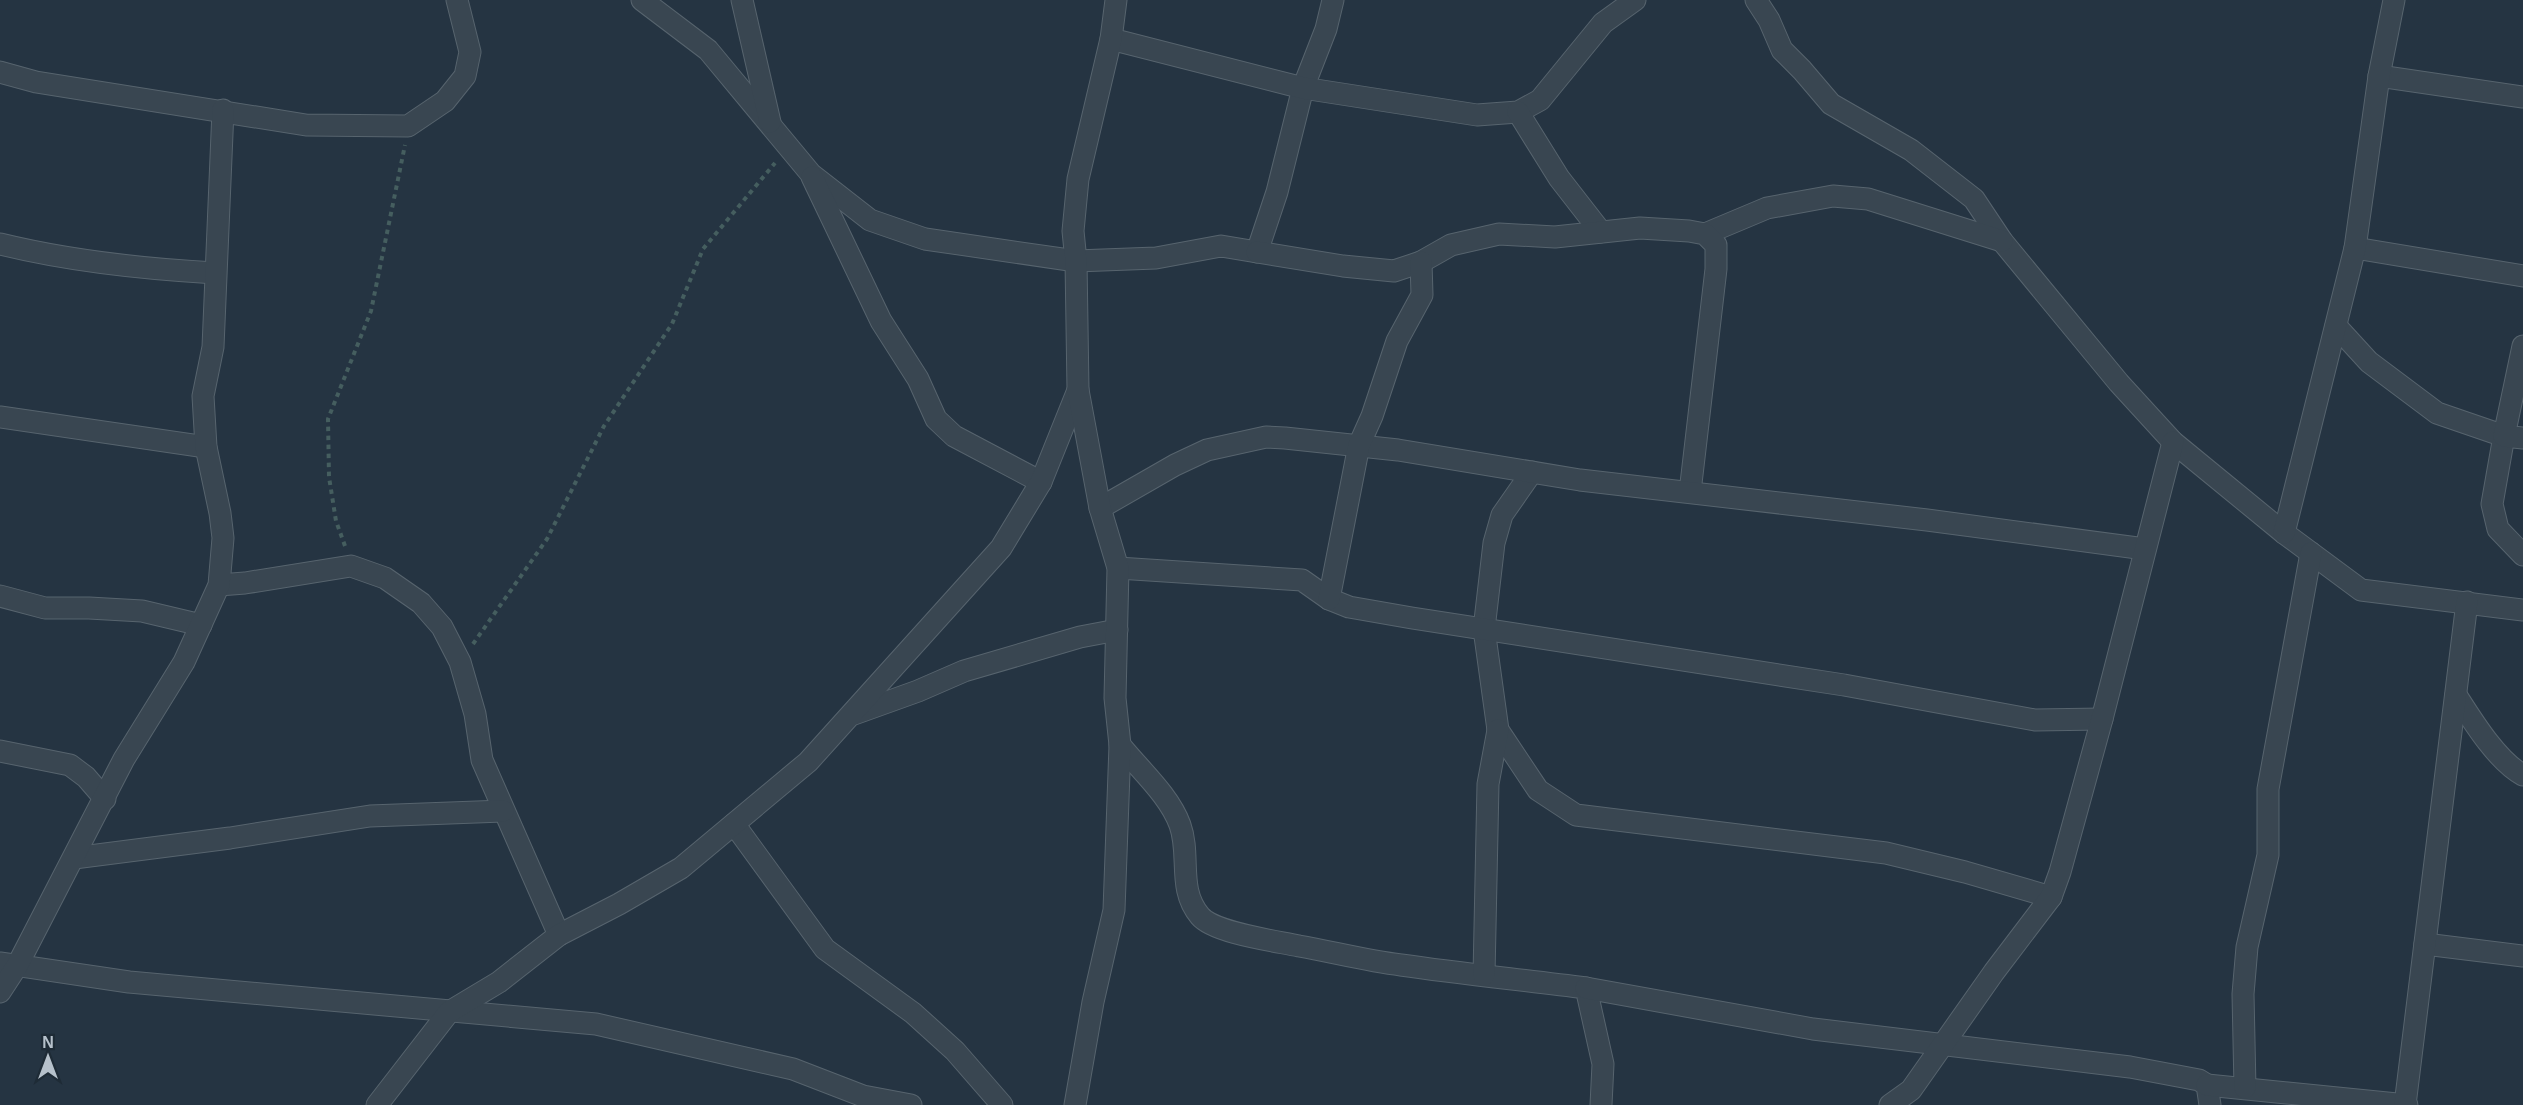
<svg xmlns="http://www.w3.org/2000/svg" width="2523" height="1105" font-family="Arial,sans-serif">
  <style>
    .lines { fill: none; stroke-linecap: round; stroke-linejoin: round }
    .minor-casing { stroke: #57646e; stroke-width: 23 }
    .path { stroke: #455e5f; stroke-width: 4; stroke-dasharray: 4.5 4.5; stroke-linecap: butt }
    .minor { stroke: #394651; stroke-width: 21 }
  </style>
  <rect width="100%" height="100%" fill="#253442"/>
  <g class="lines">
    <g class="minor-casing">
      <g id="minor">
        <polyline points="642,0 708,50 811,174 870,220 925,239 1076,261 1156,258 1221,246 1257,252 1277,192 1303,88 1326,29 1333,0"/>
        <polyline points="742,0 770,122"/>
        <polyline points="1756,0 1769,20 1782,50 1802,70 1831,104 1911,150 1974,199 2002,241 2119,383 2173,442 2284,533 2361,590 2523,610"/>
        <polyline points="1111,39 1303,88 1477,115 1518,112 1540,100 1603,23 1635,0"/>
        <polyline points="0,72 36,82 306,125 408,126 445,101 465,76 470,52 457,0"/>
        <polyline points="2379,76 2523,97"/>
        <polyline points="1518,112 1559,178 1601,232"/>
        <polyline points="812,177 881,321 918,379 936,419 954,436 1041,482"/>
        <polyline points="1705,234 1767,208 1833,196 1868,199 2002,241"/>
        <path d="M0,244C69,261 144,269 215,273"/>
        <polyline points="2355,248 2523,276"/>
        <polyline points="1257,252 1343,266 1394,271 1421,262 1451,245 1499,234 1555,237 1640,228 1689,231 1705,234 1716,245 1716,269 1690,492"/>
        <polyline points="2336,326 2369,362 2437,413 2504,436 2492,504 2498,529 2523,555"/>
        <polyline points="2523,346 2504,436 2523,438"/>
        <polyline points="0,417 206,447"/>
        <polyline points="1532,472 1502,515 1494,543 1484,629 1498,730 1538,790 1576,815 1886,853 1965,872 2051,897"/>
        <polyline points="1100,508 1175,465 1207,450 1266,437 1285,438 1398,450 1580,480 1927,520 2145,549"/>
        <polyline points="2284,533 2355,248 2379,76 2394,0"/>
        <polyline points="1118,568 1302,580 1329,599 1349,607 1412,618 1844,685 2035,720 2102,719"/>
        <polyline points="219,585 245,583 351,566 385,578 421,603 442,627 460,662 475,714 482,760 559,935"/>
        <polyline points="0,596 45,608 89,608 142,611 201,625"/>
        <polyline points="1329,599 1359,445 1372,416 1397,341 1422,295 1421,262"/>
        <path d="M2456,695C2472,720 2497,761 2523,775"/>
        <polyline points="854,714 918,691 964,671 1080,637 1117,630"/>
        <path d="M1120,745C1140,770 1169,795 1180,825C1191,856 1177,889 1200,916C1214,933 1276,941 1299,946C1333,952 1367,961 1401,965C1463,974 1525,980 1586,988L1603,1064L1601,1105"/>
        <polyline points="0,751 70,765 86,777 105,799"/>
        <polyline points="734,824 825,949 913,1013 955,1051 1002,1105"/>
        <polyline points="74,858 230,838 370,816 503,811"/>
        <polyline points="2425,944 2523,956"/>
        <polyline points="0,963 129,982 596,1024 793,1069 863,1096 911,1105"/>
        <polyline points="1484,975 1488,784 1498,730"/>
        <polyline points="1586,988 1813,1029 2130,1067 2199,1080 2207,1085 2210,1105"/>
        <polyline points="0,992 17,966 124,759 184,662 219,585 223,538 220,513 206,447 203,396 213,347 223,110"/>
        <polyline points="2207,1085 2407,1105"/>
        <polyline points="2245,1088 2243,994 2247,947 2268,855 2268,789 2311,553"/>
        <polyline points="377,1105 449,1012 499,982 559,935 619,904 681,868 808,762 1001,548 1041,482 1078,390"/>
        <polyline points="1075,1105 1093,1002 1114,910 1120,745 1115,698 1118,568 1100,508 1078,390 1076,261 1073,231 1078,179 1111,39 1116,0"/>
        <polyline points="1890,1105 1911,1090 1994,972 2051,897 2060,872 2102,719 2173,442"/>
        <polyline points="2405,1105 2467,602"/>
      </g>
    </g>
    <g class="path">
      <polyline points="345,546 336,521 329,477 328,419 371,311 405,145"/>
      <polyline points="473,644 547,539 604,426 672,324 703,249 775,163"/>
    </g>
    <use href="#minor" class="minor"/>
  </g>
  <g transform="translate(48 1057)" stroke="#1e2b36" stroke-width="4.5" paint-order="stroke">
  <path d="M0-4.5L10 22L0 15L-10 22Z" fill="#b6c1cb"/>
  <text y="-9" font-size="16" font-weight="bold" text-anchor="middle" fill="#b6c1cb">N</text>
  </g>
</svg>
